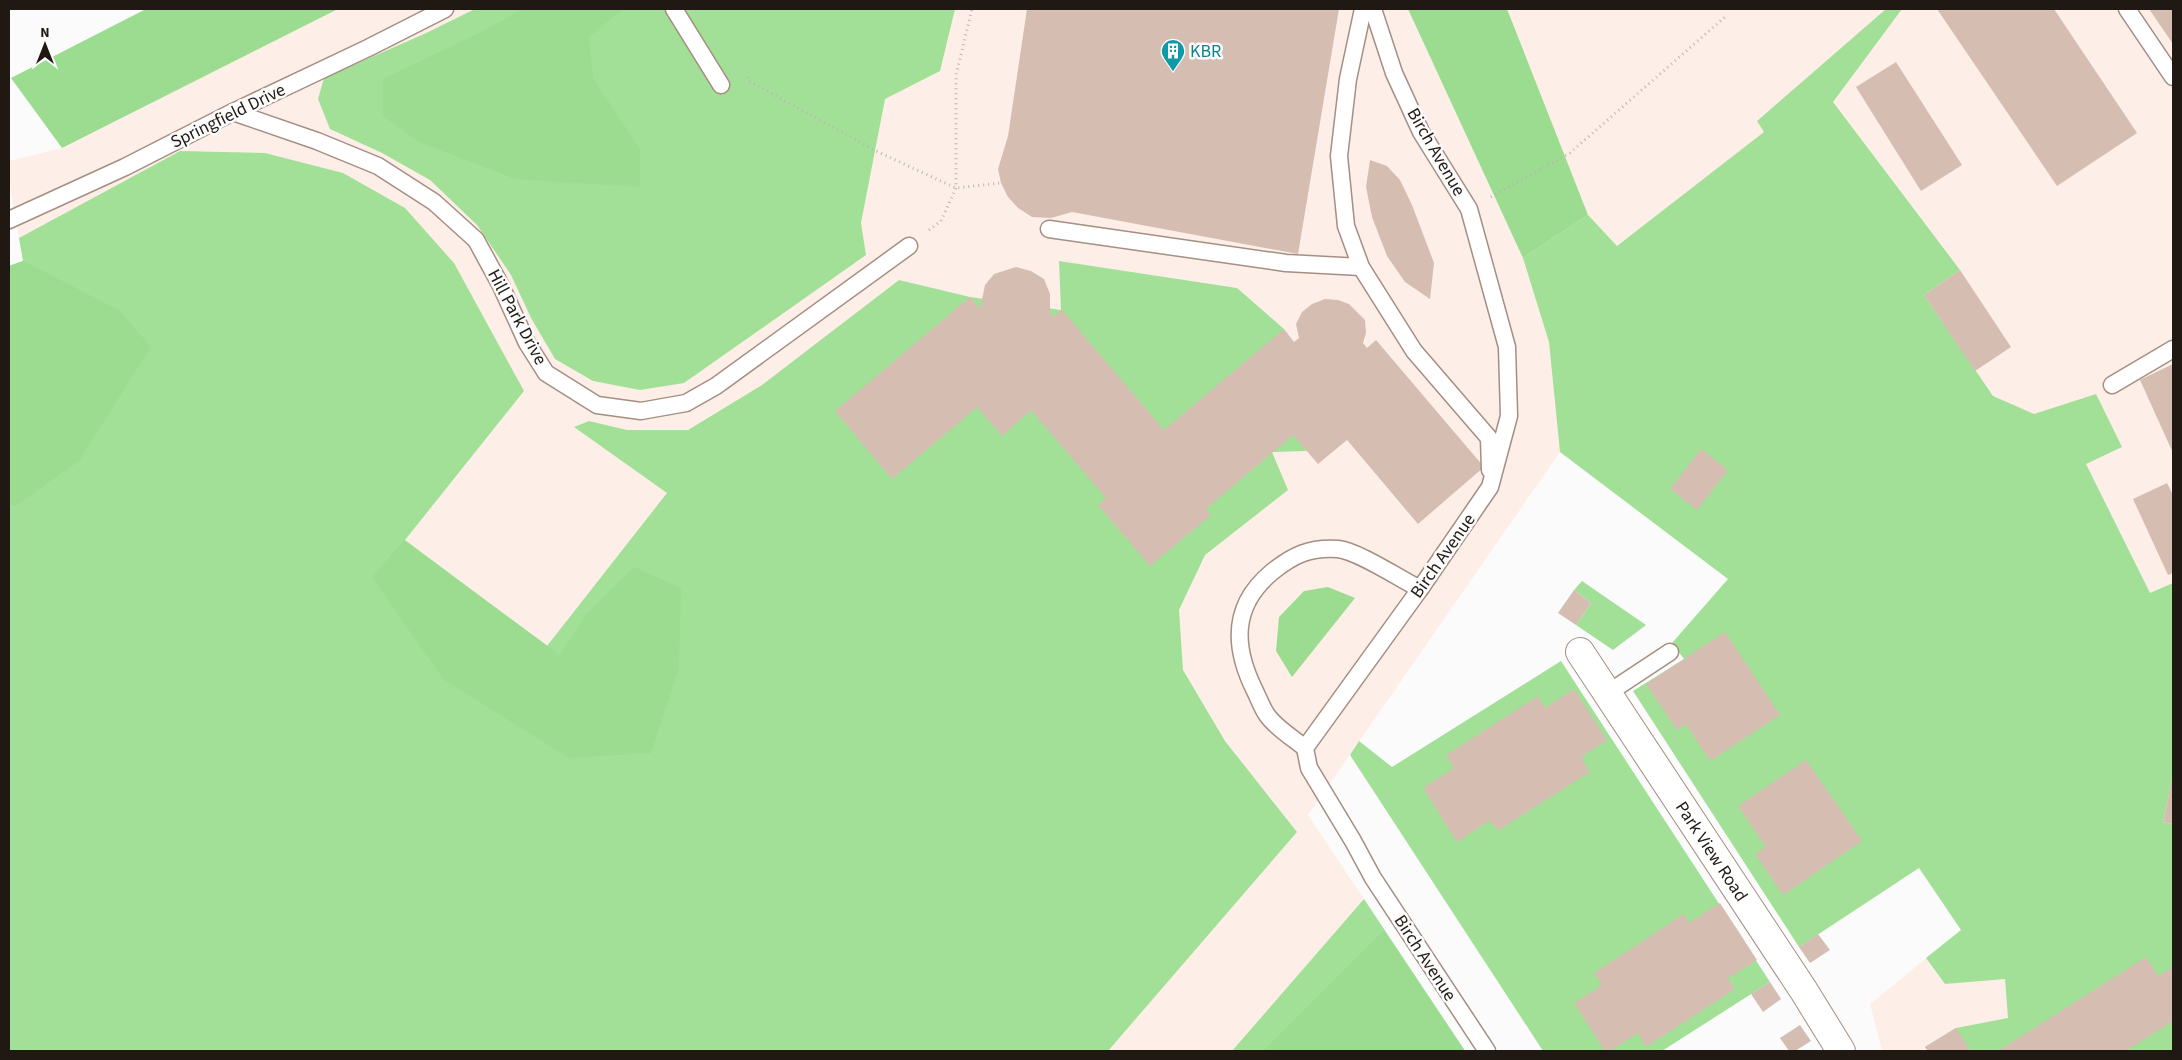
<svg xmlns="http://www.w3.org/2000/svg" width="2182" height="1060" font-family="'Source Sans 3',sans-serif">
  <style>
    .built { fill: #fdefe8 }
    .green { fill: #a2e097 }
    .forest { fill: #9bdc90 }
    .building { fill: #d6bdb1 }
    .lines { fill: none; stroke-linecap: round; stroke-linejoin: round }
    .service-casing { stroke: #a58e82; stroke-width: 19 }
    .minor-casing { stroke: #a58e82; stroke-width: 30 }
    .path { stroke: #b8b6b4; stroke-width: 3; stroke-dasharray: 1 4; stroke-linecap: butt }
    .service { stroke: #fff; stroke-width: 16 }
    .minor { stroke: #fff; stroke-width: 28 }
    .labels { text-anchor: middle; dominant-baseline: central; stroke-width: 5; stroke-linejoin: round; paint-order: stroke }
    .culture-label { font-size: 18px; fill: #0d838f; stroke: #fbfbfb; text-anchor: start }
    .street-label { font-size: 18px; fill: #201813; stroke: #fbfbfb }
  </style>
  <rect width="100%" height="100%" fill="#fbfbfb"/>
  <polygon class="built" points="338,9 2173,9 2173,1051 1882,1051 1870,1004 1961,930 1728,579 1560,452 1308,815 1465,1051 295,1051 23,261 9,181 9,161 62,148"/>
  <g class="green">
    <polygon points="475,9 955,9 940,71 885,99 861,223 866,255 684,383 640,390 593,381 555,359 531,318 511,275 477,225 430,180 382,153 330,129 318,99 324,78 424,34"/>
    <polygon points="1886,9 1902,9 1833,102 1960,270 1924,295 1993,396 2034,414 2096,394 2122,447 2086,464 2150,593 2173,583 2173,775 2163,822 2173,824 2173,1051 1928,1051 1925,1047 1956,1028 2008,1018 2005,979 1945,984 1926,958 1961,930 1919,868 1799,947 1633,691 1684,659 1672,643 1728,579 1560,452 1549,342 1523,258 1588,215 1617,246 1764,132 1757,121"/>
    <polygon points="180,151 265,153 343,173 405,208 454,263 524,391 405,540 547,646 667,493 574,427 589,421 627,430 688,430 762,385 899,280 970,297 1061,310 1059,261 1237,288 1284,329 1293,434 1307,451 1272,452 1288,490 1205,555 1179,610 1183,670 1225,741 1297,832 1108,1051 9,1051 9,266 23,261 19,238"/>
    <polygon points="1582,581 1646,625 1613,650 1576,625 1591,603 1574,590"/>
    <polygon points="1561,661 1770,982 1662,1051 1543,1051 1350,755 1359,741 1392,767"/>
    <polygon points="1364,899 1465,1051 1232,1051"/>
  </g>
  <g class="forest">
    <polygon points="146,9 338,9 62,148 11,78"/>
    <polygon points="523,9 623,9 589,37 593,78 640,149 640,187 515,179 419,142 383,116 383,79 483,31"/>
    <polygon points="1408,9 1507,9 1588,215 1523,258"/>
    <polygon points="23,261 119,310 151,347 79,461 15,506 9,504 9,266"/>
    <polygon points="404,540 560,655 586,614 634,567 681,588 679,668 651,753 569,758 443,679 372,577"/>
    <polygon points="1328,587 1355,598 1292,677 1276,651 1279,617 1304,591"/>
    <polygon points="1384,930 1465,1051 1263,1051"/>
  </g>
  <g class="building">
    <polygon points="1027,9 1339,9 1298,254 1072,212 1051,218 1032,217 1018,208 1008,197 1001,183 998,169 1008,136"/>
    <polygon points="1937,9 2054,9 2137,133 2057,186"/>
    <polygon points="2149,9 2173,9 2173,44"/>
    <polygon points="1896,62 1962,165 1921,191 1856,87"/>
    <polygon points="1370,160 1387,166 1400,180 1412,205 1434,263 1430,299 1405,282 1387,256 1372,217 1366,187"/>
    <polygon points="1016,267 1031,271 1044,279 1050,294 1050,312 1053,317 1062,310 1164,430 1284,329 1294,342 1299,338 1296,324 1302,312 1312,304 1325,299 1338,300 1349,304 1365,320 1366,333 1363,343 1367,348 1376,340 1484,467 1418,524 1347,440 1318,464 1293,435 1206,509 1211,515 1150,566 1098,505 1106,498 1031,410 1002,436 977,407 892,479 835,411 970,297 980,309 985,285 994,274"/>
    <polygon points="1960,270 2011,347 1975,371 1924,295"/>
    <polygon points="2173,364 2173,453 2140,380"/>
    <polygon points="1701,449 1728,470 1697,510 1670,489"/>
    <polygon points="2167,483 2173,495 2173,573 2168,575 2133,499"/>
    <polygon points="1574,590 1591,603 1576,625 1558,613"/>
    <polygon points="1725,632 1780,715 1710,761 1686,724 1677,730 1646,684"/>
    <polygon points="1574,689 1607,740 1581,757 1590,772 1499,830 1489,821 1457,842 1423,788 1454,768 1446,755 1538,696 1545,708"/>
    <polygon points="1806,760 1862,841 1783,895 1755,854 1766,847 1738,806"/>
    <polygon points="2172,779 2173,779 2173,824 2163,822"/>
    <polygon points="1720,903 1757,960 1728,978 1735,989 1646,1047 1638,1033 1610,1051 1605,1051 1574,1003 1602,985 1594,973 1684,914 1689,923"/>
    <polygon points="1818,934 1830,950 1810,963 1799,947"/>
    <polygon points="2146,957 2158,976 2173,967 2173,1021 2126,1051 1998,1051"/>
    <polygon points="1770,982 1781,999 1763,1012 1751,994"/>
    <polygon points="1800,1025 1811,1041 1795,1051 1789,1051 1780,1038"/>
    <polygon points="1956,1028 1971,1051 1928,1051 1925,1047"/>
  </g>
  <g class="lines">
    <g class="service-casing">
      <g id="service">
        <polyline points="674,9 721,85"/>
        <polyline points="1363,9 1348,79 1339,156 1346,226 1361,267 1414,351 1489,438 1490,470"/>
        <polyline points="1373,9 1394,73 1421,132 1469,209 1507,347 1509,416 1490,487 1420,589 1305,748 1309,768 1353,841 1373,878 1487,1051"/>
        <polyline points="2127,9 2173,77"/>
        <polyline points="233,112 317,141 378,166 434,202 476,240 501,286 527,343 546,373 597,405 641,411 686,403 716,386 909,246"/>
        <polyline points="9,220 125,167 233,112 368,48 445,9"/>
        <polyline points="1049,229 1286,263 1361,267"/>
        <polyline points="2112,385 2173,349"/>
        <polyline points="1608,693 1670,652"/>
        <path d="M1305,748C1293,738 1276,728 1267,715C1262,708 1259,699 1255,691C1233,647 1231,606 1272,572C1293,555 1310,547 1338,549C1358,551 1400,579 1420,589"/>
      </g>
    </g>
    <g class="minor-casing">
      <g id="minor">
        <path id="s1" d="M1580,652L1804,991L1841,1051"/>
      </g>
    </g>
    <g class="path">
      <polyline points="747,77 749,81 878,152 956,188 1001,183"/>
      <polyline points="1491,197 1570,153 1725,17"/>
      <polyline points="929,230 941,221 956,188 956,75 972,9"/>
    </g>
    <use href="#service" class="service"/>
    <use href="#minor" class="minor"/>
  </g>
  <defs>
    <g id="building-pin" transform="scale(1.25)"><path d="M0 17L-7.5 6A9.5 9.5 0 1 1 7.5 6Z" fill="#0f9aa8" stroke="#fbfbfb"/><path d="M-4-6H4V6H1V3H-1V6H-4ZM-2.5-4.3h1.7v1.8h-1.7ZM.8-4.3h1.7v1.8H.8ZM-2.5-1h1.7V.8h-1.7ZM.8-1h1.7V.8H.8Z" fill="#fff"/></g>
  </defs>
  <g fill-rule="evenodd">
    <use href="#building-pin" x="1173" y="51"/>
  </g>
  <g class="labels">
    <g class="culture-label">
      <text x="1190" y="51">KBR</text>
    </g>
    <g class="street-label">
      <text transform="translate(228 116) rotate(-26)">Springfield Drive</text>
      <text transform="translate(1436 152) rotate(60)">Birch Avenue</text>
      <text transform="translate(517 317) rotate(62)">Hill Park Drive</text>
      <text transform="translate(1443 556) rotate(-55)">Birch Avenue</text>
      <text stroke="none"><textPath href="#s1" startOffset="239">Park View Road</textPath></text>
      <text transform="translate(1425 958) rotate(57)">Birch Avenue</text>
    </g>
  </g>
  <rect width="2182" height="1060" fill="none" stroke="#201813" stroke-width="20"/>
  <g transform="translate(45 45)" stroke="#fbfbfb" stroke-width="4" paint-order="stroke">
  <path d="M0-4L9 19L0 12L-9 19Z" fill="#201813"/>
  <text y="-8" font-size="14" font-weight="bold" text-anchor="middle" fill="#201813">N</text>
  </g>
</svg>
